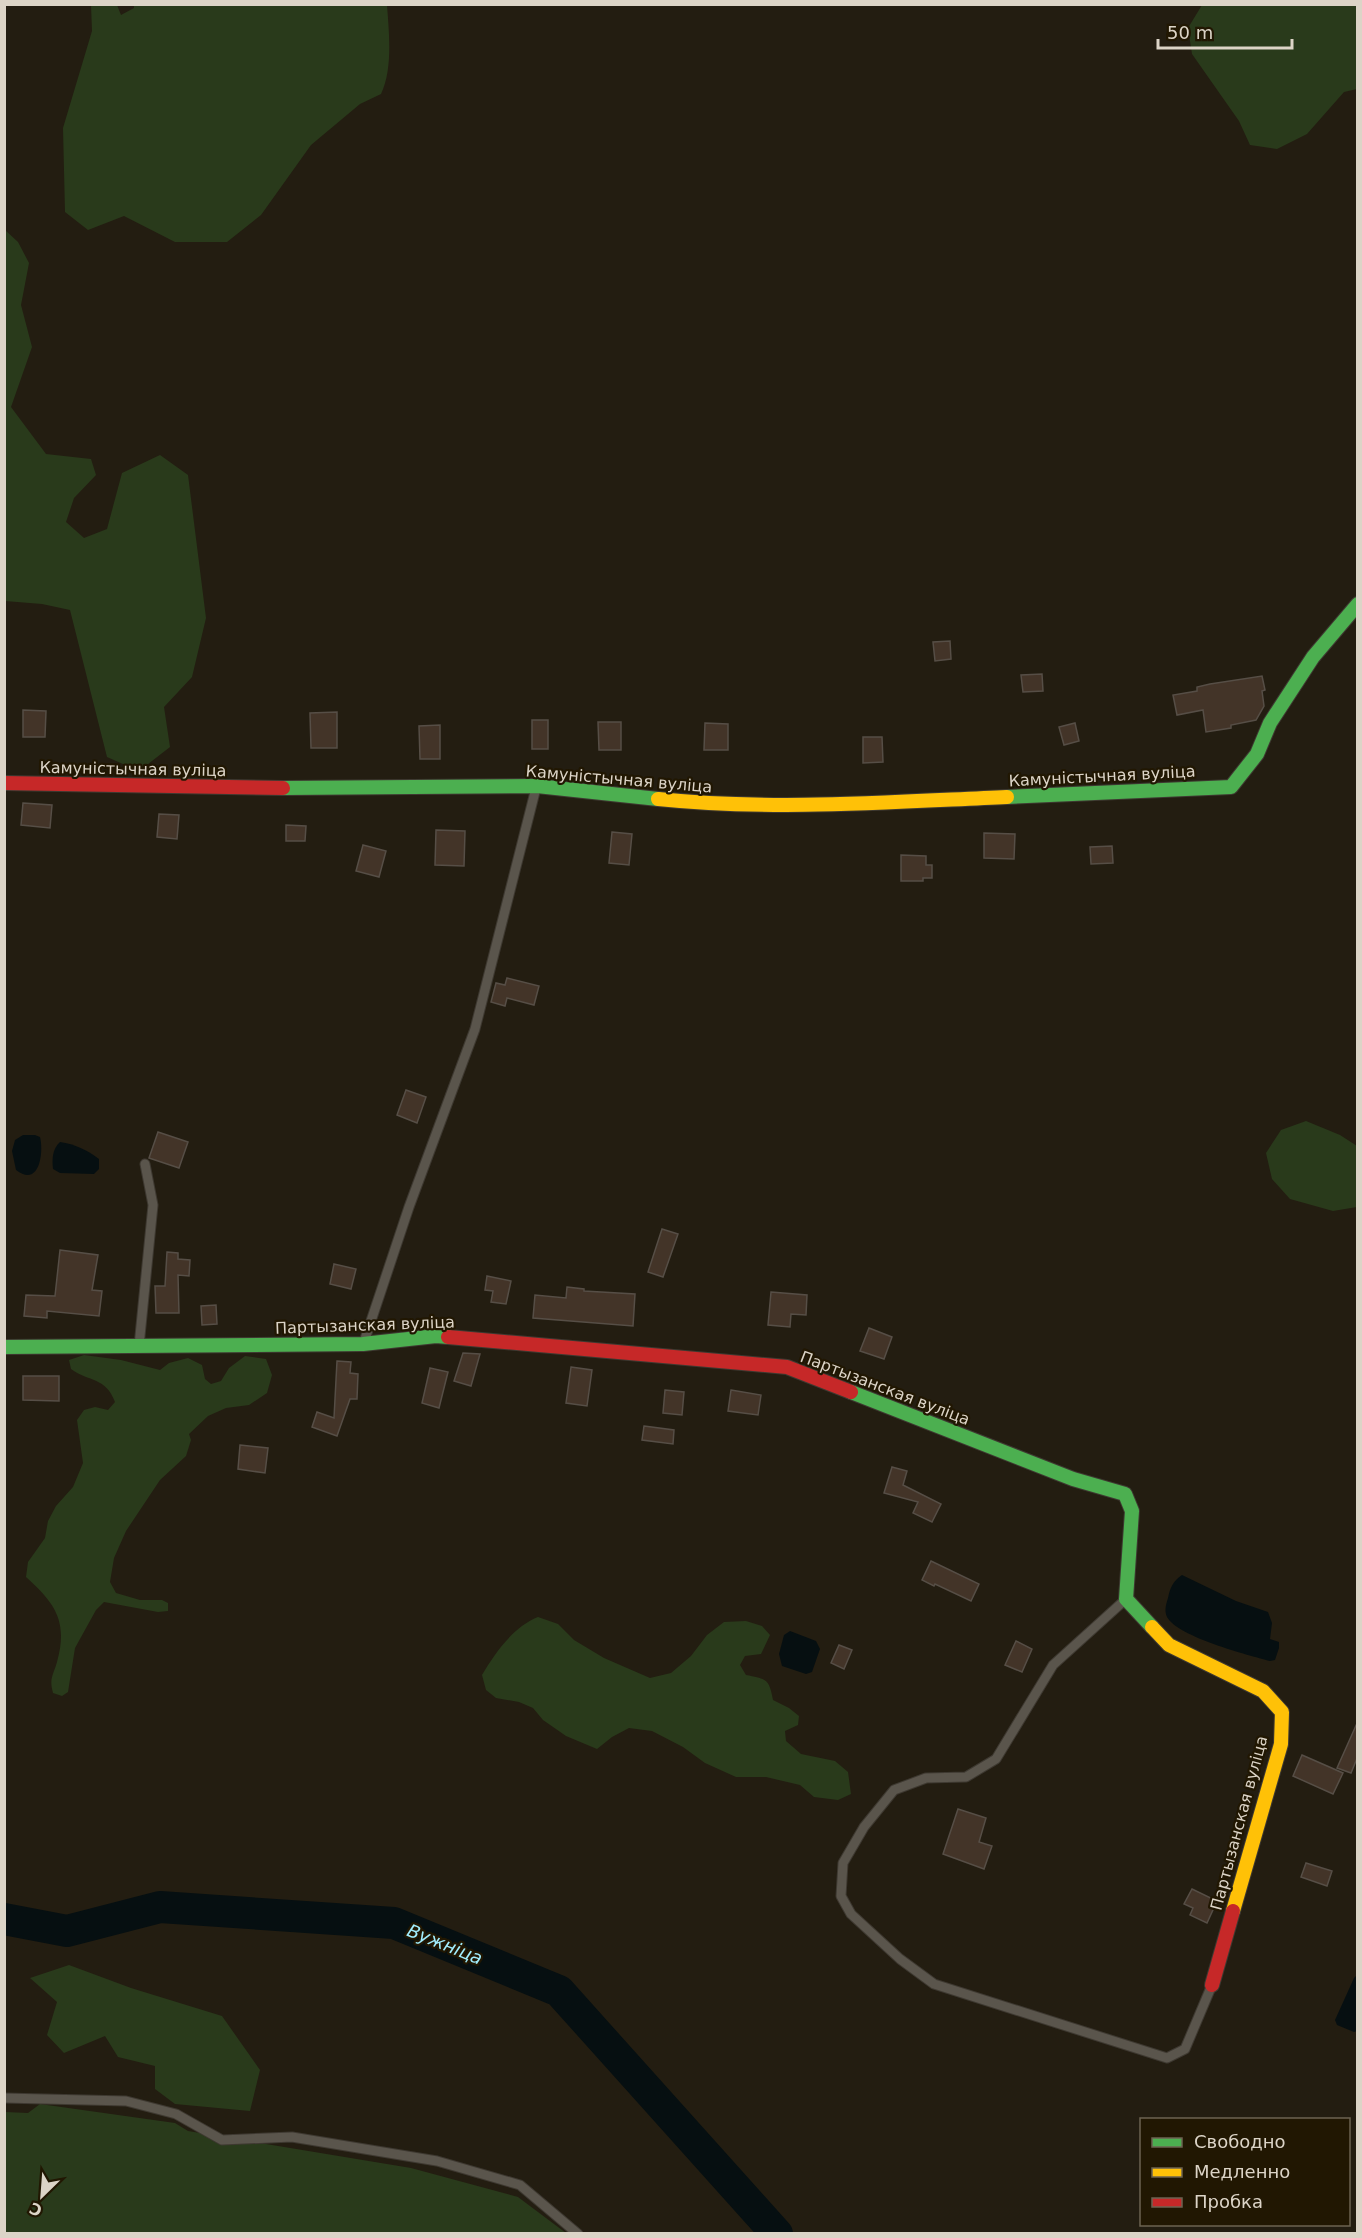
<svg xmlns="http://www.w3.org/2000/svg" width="1362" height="2238" font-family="'DejaVu Sans',sans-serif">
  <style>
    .green { fill: #293a1b }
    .water { fill: #060f11 }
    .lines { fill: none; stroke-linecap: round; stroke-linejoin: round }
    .river { stroke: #060f11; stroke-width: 32 }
    .building { fill: #433428; stroke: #564e46; stroke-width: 1.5 }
    .lane-casing { stroke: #3e3931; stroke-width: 11 }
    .fast-casing { stroke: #3e3931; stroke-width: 16 }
    .slow-casing { stroke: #3e3931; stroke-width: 16 }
    .jam-casing { stroke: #3e3931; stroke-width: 16 }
    .lane { stroke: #5a554c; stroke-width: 9 }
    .fast { stroke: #4caf50; stroke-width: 14 }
    .slow { stroke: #ffc107; stroke-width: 14 }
    .jam { stroke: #c62828; stroke-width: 14 }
    .labels { text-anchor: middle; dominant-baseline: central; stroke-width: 4.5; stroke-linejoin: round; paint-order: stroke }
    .street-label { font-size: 16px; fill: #dcd4c7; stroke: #211702 }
    .water-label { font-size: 18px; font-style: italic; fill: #a2eefe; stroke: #211702 }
  </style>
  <rect width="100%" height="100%" fill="#231d11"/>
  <g class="green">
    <path d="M134,5H387C389,32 393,69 381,94L360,104L311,145L261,215L227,242H175L124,216L88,230L65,212L63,128L92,31L91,5H117L121,15L134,8Z"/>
    <polygon points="1202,5 1357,5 1357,89 1344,92 1307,134 1277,149 1250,145 1239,121 1192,54 1188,28"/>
    <polygon points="5,230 18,242 29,263 21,305 32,347 11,407 46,454 91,459 96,475 74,498 66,522 84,538 107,529 122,473 160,455 188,475 206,618 192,677 164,707 170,747 139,771 107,757 70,610 42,604 5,601"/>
    <polygon points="1306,1121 1340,1135 1357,1146 1357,1207 1333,1211 1290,1199 1272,1179 1266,1153 1281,1130"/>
    <path d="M84,1355L121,1360L160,1370L169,1363L188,1358L202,1365L205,1379L211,1384L221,1381L229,1368L245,1356L266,1359L272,1375L267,1393L249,1405L226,1408L208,1416L189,1434L191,1440L186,1456L160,1480L126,1531L114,1558L110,1582L116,1593L140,1600H162L168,1603V1611L158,1612L104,1602L96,1610L75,1648L68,1692L62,1696L53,1693C49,1678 53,1676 57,1662C68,1622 56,1604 26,1577L28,1562L45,1538L48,1521L56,1506L73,1487L83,1463L77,1420L84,1410L95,1407L108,1410L115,1402C106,1377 89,1382 71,1369L69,1360Z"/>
    <path d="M538,1617L558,1624L574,1640L604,1658L650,1678L671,1673L691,1656L707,1635L724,1622L746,1621L762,1626L770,1635L761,1654L745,1656L740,1665L746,1675C767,1679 769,1679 773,1700L789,1708L799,1716L798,1725L785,1731L786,1741L801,1754L835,1761L848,1772L851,1794L838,1800L814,1797L800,1785L766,1777H736L705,1763L683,1747L652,1731L629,1728L612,1737L597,1749L566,1736L543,1720L533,1708L519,1702L496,1698L486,1690L482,1675C495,1653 513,1627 538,1617Z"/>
    <polygon points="69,1965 131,1988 222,2016 260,2070 250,2111 175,2104 155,2089 155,2066 118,2057 105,2036 64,2053 47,2035 57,2002 30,1978"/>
    <polygon points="40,2104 175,2123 188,2131 411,2168 518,2197 566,2233 5,2234 5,2112 28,2113"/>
  </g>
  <g class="water">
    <path d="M23,1135H35L40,1137C44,1153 39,1188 16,1170L12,1151L15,1140Z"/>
    <path d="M60,1142C75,1144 87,1150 99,1159V1169L94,1174L60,1173L53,1169C52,1160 52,1149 60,1142Z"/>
    <path d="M1182,1575L1236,1601L1268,1612L1272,1623L1270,1639L1279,1642V1648L1275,1660L1270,1661C1248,1655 1178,1637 1167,1617C1164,1611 1166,1604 1168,1598C1170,1588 1173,1581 1182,1575Z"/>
    <polygon points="790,1631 816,1641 820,1649 812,1672 806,1674 782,1666 779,1654 784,1635"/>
    <polygon points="1357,1975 1357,2031 1354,2032 1337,2025 1335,2020 1354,1978"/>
  </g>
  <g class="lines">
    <polyline class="river" points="4,1919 67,1931 160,1907 394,1923 559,1991 777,2234"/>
  </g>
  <g class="building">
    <polygon points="950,641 951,659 935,661 933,642"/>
    <polygon points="1042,674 1043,691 1023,692 1021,675"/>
    <polygon points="1262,676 1265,690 1262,691 1264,706 1256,720 1231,725 1231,728 1206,732 1203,710 1177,715 1173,695 1197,691 1197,687 1210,684"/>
    <polygon points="23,710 46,711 45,737 23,737"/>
    <polygon points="337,712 337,748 311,748 310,713"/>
    <rect x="532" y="720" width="16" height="29"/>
    <polygon points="598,722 621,722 621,750 599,750"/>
    <polygon points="705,723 728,724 728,750 704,750"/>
    <polygon points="1075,723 1079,741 1064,745 1059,727"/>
    <polygon points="440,725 440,759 420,759 419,726"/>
    <polygon points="863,737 882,737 883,762 863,763"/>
    <polygon points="23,803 52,805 50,828 21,825"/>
    <polygon points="159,814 179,815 177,839 157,837"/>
    <polygon points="286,825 306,826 305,841 286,841"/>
    <polygon points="436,830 465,831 464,866 435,865"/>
    <polygon points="612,832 632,834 629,865 609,863"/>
    <polygon points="984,833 1015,834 1014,859 984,858"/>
    <polygon points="363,845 386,851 379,877 356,871"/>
    <polygon points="1112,846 1113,863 1091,864 1090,847"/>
    <polygon points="901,855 926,856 926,865 932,865 932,878 923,878 923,881 901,881"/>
    <polygon points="507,978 539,986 534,1005 507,998 505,1006 491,1002 496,983 505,985"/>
    <polygon points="406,1090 426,1097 417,1123 397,1115"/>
    <polygon points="158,1132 188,1142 179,1168 149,1158"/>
    <polygon points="662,1229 678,1234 663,1277 648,1272"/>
    <polygon points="60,1250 98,1255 92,1290 102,1291 99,1316 47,1311 47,1318 24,1316 26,1295 55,1296"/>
    <polygon points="167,1252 178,1253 178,1259 190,1260 189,1276 178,1275 179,1313 156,1313 155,1286 165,1286"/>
    <polygon points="334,1264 356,1269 351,1289 330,1284"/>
    <polygon points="487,1276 511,1281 506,1304 491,1302 493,1291 485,1290"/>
    <polygon points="567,1287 584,1289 584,1291 635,1294 633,1326 533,1318 535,1295 566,1298"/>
    <polygon points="771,1292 807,1295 806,1315 791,1314 790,1327 768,1325"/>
    <polygon points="216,1305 217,1324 202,1325 201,1306"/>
    <polygon points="869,1328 892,1337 884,1359 860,1351"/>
    <polygon points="463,1353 480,1354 471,1386 454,1381"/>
    <polygon points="337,1361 351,1362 350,1373 358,1374 357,1399 350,1399 337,1436 312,1427 317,1412 334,1418"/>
    <polygon points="571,1367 592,1370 587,1406 566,1403"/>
    <polygon points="430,1368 448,1372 439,1408 422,1403"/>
    <polygon points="23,1376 59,1376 59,1401 23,1400"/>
    <polygon points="665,1390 684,1392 682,1415 663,1413"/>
    <polygon points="731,1390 761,1395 758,1415 728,1411"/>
    <polygon points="644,1426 674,1430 673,1444 642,1440"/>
    <polygon points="240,1445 268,1448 265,1473 238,1469"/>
    <polygon points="892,1467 907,1471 903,1485 941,1504 932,1522 913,1513 918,1502 884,1493"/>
    <polygon points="931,1561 979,1584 971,1601 935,1584 934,1586 922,1580"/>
    <polygon points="1016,1641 1032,1649 1022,1672 1005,1665"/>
    <polygon points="839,1645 852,1650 844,1669 831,1663"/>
    <polygon points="1358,1721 1358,1756 1351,1773 1337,1768"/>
    <polygon points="1302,1755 1343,1773 1333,1794 1293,1776"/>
    <polygon points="958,1809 986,1818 979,1842 992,1846 984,1869 943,1854"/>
    <polygon points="1306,1863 1332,1871 1327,1886 1301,1877"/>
    <polygon points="1192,1889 1217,1901 1207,1923 1190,1915 1193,1908 1184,1904"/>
  </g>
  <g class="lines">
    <g class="lane-casing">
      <g id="lane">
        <polyline points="364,1342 409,1207 475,1029 536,788"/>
        <polyline points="139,1346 153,1205 145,1164"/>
        <polyline points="1126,1599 1053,1665 996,1759 966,1777 926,1778 894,1790 864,1827 843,1863 841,1896 851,1914 900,1959 934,1984 1167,2058 1185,2049 1212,1985"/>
        <polyline points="4,2098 126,2101 176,2114 222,2140 292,2137 437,2161 520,2185 578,2234"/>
      </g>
    </g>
    <g class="fast-casing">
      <g id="fast">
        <polyline points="283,788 537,786 658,799"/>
        <polyline points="1007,797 1231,787 1257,754 1270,723 1313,657 1358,604"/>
        <polyline points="4,1347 363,1344 436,1336 448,1337"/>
        <polyline points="851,1392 1073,1479 1125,1494 1132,1511 1126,1599 1152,1627"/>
      </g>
    </g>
    <g class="slow-casing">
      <g id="slow">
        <path d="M658,799C774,811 891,802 1007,797"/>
        <polyline points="1152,1627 1169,1645 1263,1691 1282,1712 1281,1744 1233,1911"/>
      </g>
    </g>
    <g class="jam-casing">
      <g id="jam">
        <polyline points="4,783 283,788"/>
        <polyline points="448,1337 787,1367 851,1392"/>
        <polyline points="1212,1985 1233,1911"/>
      </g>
    </g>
    <use href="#lane" class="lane"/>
    <use href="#fast" class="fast"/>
    <use href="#slow" class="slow"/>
    <use href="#jam" class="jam"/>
  </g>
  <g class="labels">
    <g class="street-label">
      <text transform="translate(133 769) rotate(1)">Камуністычная вуліца</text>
      <text transform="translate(1102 776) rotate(-3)">Камуністычная вуліца</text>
      <text transform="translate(619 779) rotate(5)">Камуністычная вуліца</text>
      <text transform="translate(365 1325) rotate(-2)">Партызанская вуліца</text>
      <text transform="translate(885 1388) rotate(21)">Партызанская вуліца</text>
      <text transform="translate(1239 1823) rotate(-75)">Партызанская вуліца</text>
    </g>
    <g class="water-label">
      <text transform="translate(445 1944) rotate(22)">Вужніца</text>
    </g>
  </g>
  <rect width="1362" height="2238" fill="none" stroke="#dcd4c7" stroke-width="12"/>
  <rect x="1140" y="2118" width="210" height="108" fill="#211702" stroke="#6c6351" stroke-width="1.5"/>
  <rect x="1152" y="2138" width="30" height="9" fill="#4caf50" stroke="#6c6351" stroke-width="1.5"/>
  <text x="1194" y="2148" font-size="18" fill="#dcd4c7">Свободно</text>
  <rect x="1152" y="2168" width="30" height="9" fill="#ffc107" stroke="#6c6351" stroke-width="1.5"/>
  <text x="1194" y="2178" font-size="18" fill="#dcd4c7">Медленно</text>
  <rect x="1152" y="2198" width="30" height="9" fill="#c62828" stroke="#6c6351" stroke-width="1.5"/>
  <text x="1194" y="2208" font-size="18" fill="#dcd4c7">Пробка</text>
  <g transform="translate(42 2196) rotate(205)" stroke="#211702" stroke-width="4.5" paint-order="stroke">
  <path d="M0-4.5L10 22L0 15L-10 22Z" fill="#dcd4c7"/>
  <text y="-9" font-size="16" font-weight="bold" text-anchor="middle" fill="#dcd4c7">С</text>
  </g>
  <path d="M1158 39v9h134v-9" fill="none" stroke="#dcd4c7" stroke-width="3"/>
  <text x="1167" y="39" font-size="18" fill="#dcd4c7" stroke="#211702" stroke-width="4.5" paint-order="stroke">50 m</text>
</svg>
